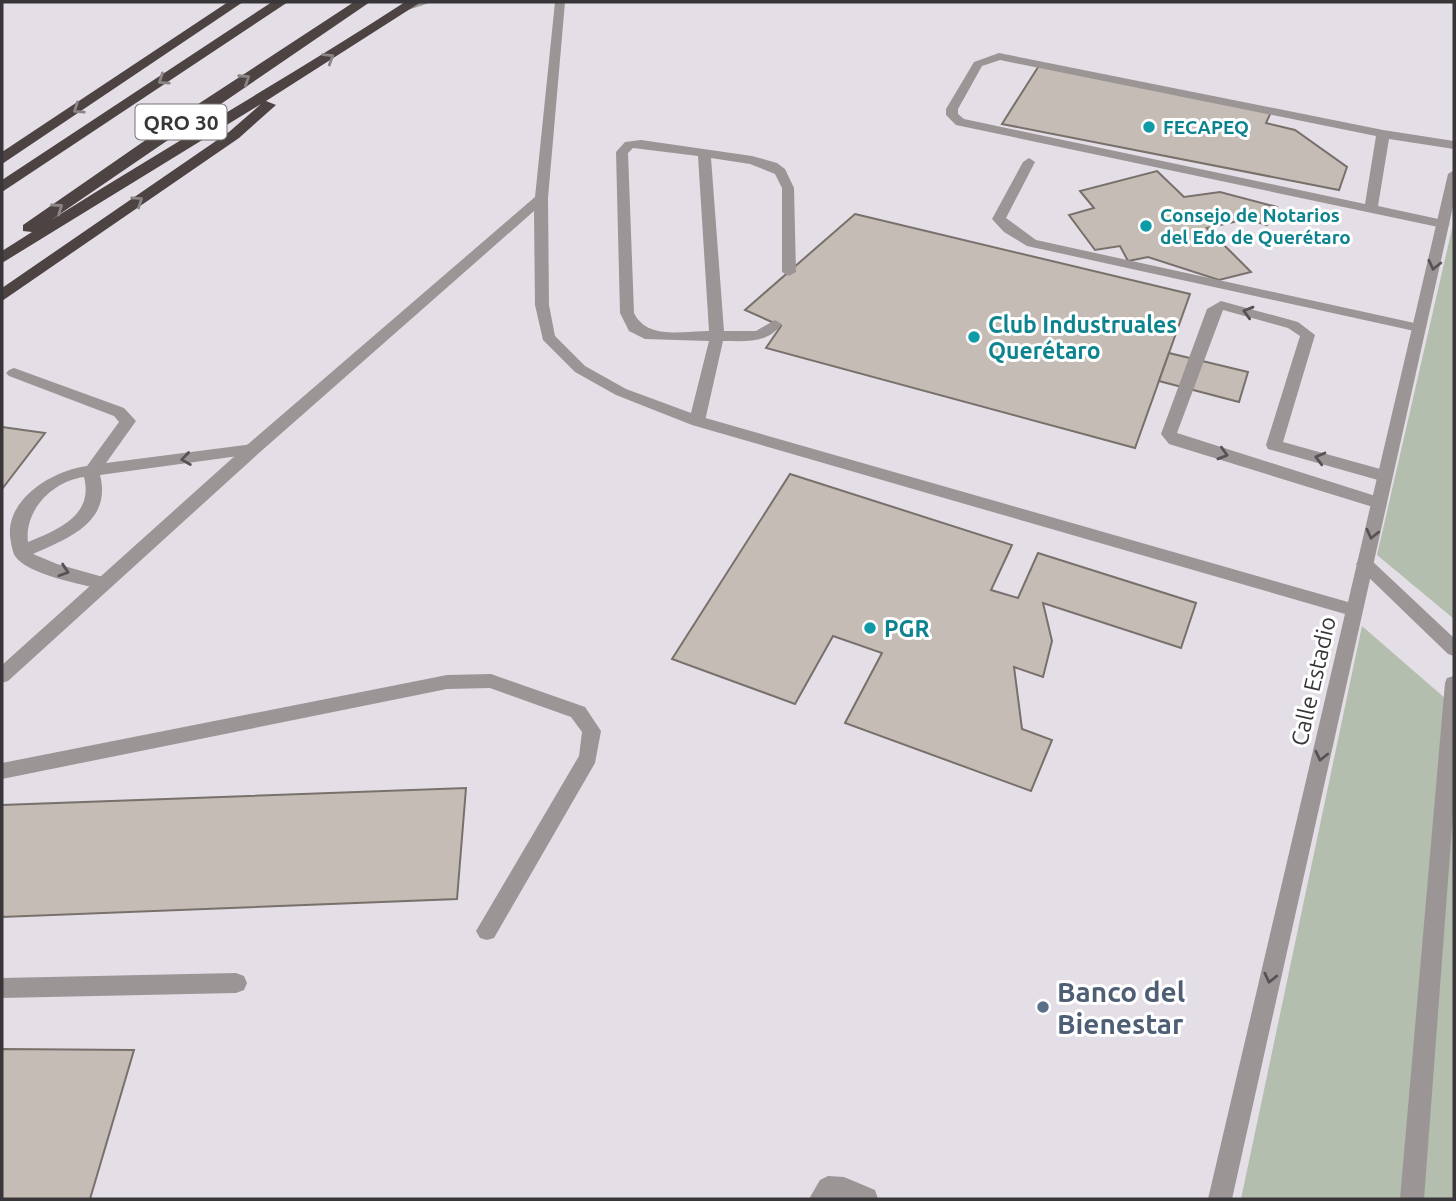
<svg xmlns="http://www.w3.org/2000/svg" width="1456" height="1201" font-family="Ubuntu,sans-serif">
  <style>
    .green { fill: #b4beae }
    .building { fill: #c5bcb6; stroke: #78706a; stroke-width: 2 }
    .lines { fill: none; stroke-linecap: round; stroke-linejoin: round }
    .lane { fill: #9b9595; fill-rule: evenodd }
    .street { fill: #9b9595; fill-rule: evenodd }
    .highway { fill: #4d4343; fill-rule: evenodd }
    .oneway { stroke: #8b8585 }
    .oneway2 { stroke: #565255 }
    .culture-dot { fill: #0f9aa8; stroke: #fff; stroke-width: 2.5 }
    .service-dot { fill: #5c6f8a; stroke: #fff; stroke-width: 2.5 }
    .labels { text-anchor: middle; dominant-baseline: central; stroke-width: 6; stroke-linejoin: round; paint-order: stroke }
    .far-culture-label { font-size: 19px; font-weight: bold; fill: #0d838f; stroke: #fff; text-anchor: start }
    .shield { fill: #fff; stroke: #747274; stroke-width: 2 }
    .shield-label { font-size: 21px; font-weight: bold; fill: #383639 }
    .culture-label { font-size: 23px; font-weight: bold; fill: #0d838f; stroke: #fff; text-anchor: start }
    .street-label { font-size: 23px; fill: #383639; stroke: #fff }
    .near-service-label { font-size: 28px; font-weight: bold; fill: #4e5e75; stroke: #fff; text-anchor: start }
  </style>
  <rect width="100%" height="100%" fill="#e4dee7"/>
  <g class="green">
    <polygon points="1454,220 1454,619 1377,555"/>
    <polygon points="1362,626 1454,706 1454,1199 1241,1199"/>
  </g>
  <g class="building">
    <polygon points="1040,64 1271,112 1266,123 1295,130 1347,167 1339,190 1002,124"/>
    <polygon points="1157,171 1184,197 1220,192 1277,207 1267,225 1247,219 1207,228 1251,272 1219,280 1148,257 1128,261 1120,246 1095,250 1069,215 1094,208 1080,191"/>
    <polygon points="855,214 1190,294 1135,448 766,348 781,326 745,310"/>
    <polygon points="1169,353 1248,372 1239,402 1159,381"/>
    <polygon points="2,427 45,433 2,489"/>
    <polygon points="790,474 1012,545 991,590 1018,598 1038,553 1196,603 1181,648 1043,603 1052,641 1043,677 1014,667 1022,729 1052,740 1031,791 845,723 882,653 833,636 795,704 672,659"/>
    <polygon points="466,788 457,899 2,917 2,805"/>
    <polygon points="2,1049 134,1050 90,1199 2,1199"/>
  </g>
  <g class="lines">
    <g class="lane">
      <path d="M999,53L1383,130L1454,141V149L1389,139L1378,206L1443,220L1450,224L1443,228L956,125L946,115V109L974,62ZM1000,60L1376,136L1365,204L964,119L958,114V109L982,66Z"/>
      <path d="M641,140L752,156L777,163L785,169L794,188L796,272L789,276L782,272V188L775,174L750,164L711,158L724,331H756L775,320L782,324C767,344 746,341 723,341L705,421L697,426L689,421L709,341L645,339L629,331L620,313L616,152L625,142ZM633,148L698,156L709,331C683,331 647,340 634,313L628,153Z"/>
      <polygon points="1029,158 1035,162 1006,218 1036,240 1419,324 1426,328 1419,332 1027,246 1004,232 992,219 1023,162"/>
      <polygon points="1221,301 1298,322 1315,335 1283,442 1391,472 1393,476 1385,482 1268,449 1266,445 1300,336 1288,328 1223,310 1177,433 1385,499 1387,503 1385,507 1373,507 1169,444 1161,434 1207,309"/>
      <path d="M14,368L124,408L136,421L106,463L253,444L261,449L253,454L100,475C112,522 69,538 33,554L57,564L110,579L113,584L104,590C81,584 28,575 15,556C12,551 11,542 10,536C7,497 55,470 87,466L119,422L114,416L9,376L6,373L9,370ZM84,477C94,516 57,530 28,542C24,510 53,481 84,477Z"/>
      <polygon points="1365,558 1371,560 1454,638 1454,656 1448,654 1359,568 1356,564 1359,560"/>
      <polygon points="491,674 585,707 601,731 595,763 494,938 487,940 480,938 476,931 579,756 582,732 571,717 490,688 447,689 2,779 2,763 447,675"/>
      <polygon points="1454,676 1454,801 1424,1199 1400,1199 1445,683 1447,678"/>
      <polygon points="236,973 244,976 247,983 244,990 236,993 2,998 2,978"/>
      <polygon points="828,1176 844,1177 875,1190 878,1199 809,1199 820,1180"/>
    </g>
    <g class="street">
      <polygon points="416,2 432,2 402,12 396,9"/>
      <polygon points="555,2 565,2 548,198 549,305 555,336 585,366 626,389 702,417 1348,602 1448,174 1454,170 1454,202 1232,1199 1208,1199 1345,614 692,425 616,395 575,372 543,340 535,305 534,211 259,453 8,681 2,683 2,665 247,445 535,197"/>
    </g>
    <g class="highway">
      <polygon points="228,2 243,2 2,164 2,152"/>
      <polygon points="272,2 288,2 2,192 2,180"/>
      <path d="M354,2H370L51,220C168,146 289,77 405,2H421L266,101L276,105L239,138L2,301V288L229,132L261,104L2,263V251L32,232L23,231V225L189,110Z"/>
    </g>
  </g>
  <defs><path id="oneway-chevron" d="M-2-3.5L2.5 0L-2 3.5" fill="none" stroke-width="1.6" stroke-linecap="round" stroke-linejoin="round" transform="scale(1.75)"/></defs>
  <g class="oneway">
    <use href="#oneway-chevron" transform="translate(329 58) rotate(-32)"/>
    <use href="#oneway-chevron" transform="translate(245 79) rotate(-33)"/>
    <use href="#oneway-chevron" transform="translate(163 80) rotate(146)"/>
    <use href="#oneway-chevron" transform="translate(78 109) rotate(146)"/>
    <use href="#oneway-chevron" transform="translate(138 201) rotate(-34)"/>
    <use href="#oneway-chevron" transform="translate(58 208) rotate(-35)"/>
  </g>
  <g class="oneway2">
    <use href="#oneway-chevron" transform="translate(1434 265) rotate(103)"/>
    <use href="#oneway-chevron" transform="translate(1248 312) rotate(-164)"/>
    <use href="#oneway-chevron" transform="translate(1223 454) rotate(16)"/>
    <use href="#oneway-chevron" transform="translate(1320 458) rotate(-165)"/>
    <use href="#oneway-chevron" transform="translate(186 459) rotate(172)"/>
    <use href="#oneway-chevron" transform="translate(1372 534) rotate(103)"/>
    <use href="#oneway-chevron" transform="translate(64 571) rotate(18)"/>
    <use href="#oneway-chevron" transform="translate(1321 756) rotate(103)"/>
    <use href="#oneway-chevron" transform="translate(1270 978) rotate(103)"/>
  </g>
  <g class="culture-dot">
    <circle cx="1149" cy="127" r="7"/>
    <circle cx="1146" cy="226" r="7"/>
    <circle cx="974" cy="337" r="7"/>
    <circle cx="870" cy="628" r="7"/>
  </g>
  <circle class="service-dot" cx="1043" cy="1007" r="7"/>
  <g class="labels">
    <g class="far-culture-label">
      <text x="1163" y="127">FECAPEQ</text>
      <text x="1160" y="215">Consejo de Notarios<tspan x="1160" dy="22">del Edo de Querétaro</tspan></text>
    </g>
    <rect class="shield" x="135.5" y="104.5" width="91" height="35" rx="5"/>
    <g class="shield-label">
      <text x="181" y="122">QRO 30</text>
    </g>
    <g class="culture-label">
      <text x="988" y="324">Club Industruales<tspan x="988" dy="26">Querétaro</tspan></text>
      <text x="884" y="628">PGR</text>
    </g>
    <g class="street-label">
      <text transform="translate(1313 681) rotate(-77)">Calle Estadio</text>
    </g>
    <g class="near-service-label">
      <text x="1057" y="991">Banco del<tspan x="1057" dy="32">Bienestar</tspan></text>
    </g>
  </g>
  <rect width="1456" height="1201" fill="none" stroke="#383639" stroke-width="7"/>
</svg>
